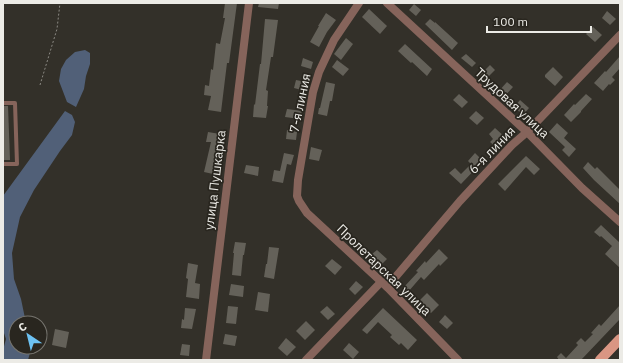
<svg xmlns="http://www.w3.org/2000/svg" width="623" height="363" font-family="'IBM Plex Sans',sans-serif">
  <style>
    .water { fill: #516078 }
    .building { fill: #646159 }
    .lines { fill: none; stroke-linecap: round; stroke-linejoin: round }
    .path { stroke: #8b8983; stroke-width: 1; stroke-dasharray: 2 2; stroke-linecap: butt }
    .service { stroke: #86645b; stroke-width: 4 }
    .minor { stroke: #86645b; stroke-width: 8 }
    .primary { stroke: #da9683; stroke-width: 10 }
    .labels { text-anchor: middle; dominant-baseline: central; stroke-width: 3.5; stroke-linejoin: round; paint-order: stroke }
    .street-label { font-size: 13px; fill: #ecebe6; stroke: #29261f }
  </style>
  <rect width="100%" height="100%" fill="#333029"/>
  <g class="water">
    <polygon points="85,50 90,53 90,64 86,76 84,89 76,107 67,102 59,81 61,69 66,60 75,52"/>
    <polygon points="65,111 72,115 75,122 72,135 60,151 34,190 20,217 12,253 14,279 21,299 26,323 16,323 16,347 30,347 31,349 28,360 3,360 3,350 6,339 3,330 3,196"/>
  </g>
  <g class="building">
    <polygon points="225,3 237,3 229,63 227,63 221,112 208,110 211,96 204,95 205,85 209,86 211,69 213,70 216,43 220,44 225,18 223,18"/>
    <polygon points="259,3 279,3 278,9 258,7"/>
    <polygon points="414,4 421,10 416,16 409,10"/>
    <polygon points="369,9 387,26 380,34 362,17"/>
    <polygon points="607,11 616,19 610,25 602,18"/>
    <polygon points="326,13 336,20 327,32 319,47 310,42 319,26 318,26"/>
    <polygon points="265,19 278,20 273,57 271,57 266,90 268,91 267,106 268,106 266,118 253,117 254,104 255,105 260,64 261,64"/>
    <polygon points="430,19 435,23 435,22 458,43 452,50 425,24"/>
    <polygon points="593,27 602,35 595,42 586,34"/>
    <polygon points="346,38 353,44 341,60 334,54"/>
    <polygon points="405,44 432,69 427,76 412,62 411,63 398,51"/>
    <polygon points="466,54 476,63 472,67 461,58"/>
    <polygon points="620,56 620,68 612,77 615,80 610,85 609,84 603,91 594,83 605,71 606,72"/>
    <polygon points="303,58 313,62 311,69 301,66"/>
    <polygon points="337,60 349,69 343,76 332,67"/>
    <polygon points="490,65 495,70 485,80 480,75"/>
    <polygon points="553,67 563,77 555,86 545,77 545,75"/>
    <polygon points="296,80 306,82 305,91 294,88"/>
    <polygon points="326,82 335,84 332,101 330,101 327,116 318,114 319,108 320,108"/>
    <polygon points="507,82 513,87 504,97 498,92"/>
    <polygon points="459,94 468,102 462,108 453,100"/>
    <polygon points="586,94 592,99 581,111 581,112 571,122 564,115 574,104 575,105"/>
    <polygon points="520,100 529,108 523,115 514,107"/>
    <polygon points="3,106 8,106 10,160 3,160"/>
    <polygon points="287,109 302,111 300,119 285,117"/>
    <polygon points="476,111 484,118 477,125 469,118"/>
    <polygon points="557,123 568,133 564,138 576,149 569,157 562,150 565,147 549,132"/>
    <polygon points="495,128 506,138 497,148 490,142 493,139 489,134"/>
    <polygon points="287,130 297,132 296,140 286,139"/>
    <polygon points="208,132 220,134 217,151 218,151 213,174 204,172 211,142 206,142"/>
    <polygon points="311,147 322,150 319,161 309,159"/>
    <polygon points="284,153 294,155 291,165 287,164 283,183 272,181 274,170 280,171"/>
    <polygon points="475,153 483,161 461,184 449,173 455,168 461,174 471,164 468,161"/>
    <polygon points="526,156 540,169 534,175 526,167 505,191 498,184"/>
    <polygon points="588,162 595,169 597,167 620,190 620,204 594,180 583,168"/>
    <polygon points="246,165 259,167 258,176 244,173"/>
    <polygon points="601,225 620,243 620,268 605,254 612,246 601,236 600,237 594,232"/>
    <polygon points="235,242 246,243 244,255 243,255 241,276 232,275 234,253 233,253"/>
    <polygon points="269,247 279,248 274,279 264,277 266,264 267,264"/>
    <polygon points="439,249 448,258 440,266 439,264 424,280 421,277 408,292 403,288 418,272 416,271 425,261 426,263"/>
    <polygon points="377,250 387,259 379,267 375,263 378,260 372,254"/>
    <polygon points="332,259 342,267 335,275 325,266"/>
    <polygon points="188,263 198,265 195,283 200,284 199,299 186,297 188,279 186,278"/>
    <polygon points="356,281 363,287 355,295 349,289"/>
    <polygon points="231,284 244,286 243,297 229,295"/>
    <polygon points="258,292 270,294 268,312 255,310"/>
    <polygon points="427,293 439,305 431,313 418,302"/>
    <polygon points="620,305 620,319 581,360 559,360 557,357 561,353 566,358 578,345 576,343 581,338 585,342 593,334 591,333 599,324 601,326"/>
    <polygon points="228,306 238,307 236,324 226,323"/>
    <polygon points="327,306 335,314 328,320 320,312"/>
    <polygon points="185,308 196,309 192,329 181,328 182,319 184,320"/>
    <polygon points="383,308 417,340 408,350 401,343 399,345 390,337 392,335 378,322 367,334 362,330"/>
    <polygon points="445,315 453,323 447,329 439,322"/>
    <polygon points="306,321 315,330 305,340 296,331"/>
    <polygon points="55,329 69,332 66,348 52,345"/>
    <polygon points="225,334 237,336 235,346 223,344"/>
    <polygon points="286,338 296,347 287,356 278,348"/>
    <polygon points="349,343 359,352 353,359 343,350"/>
    <polygon points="182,344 190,345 189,356 180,355"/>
  </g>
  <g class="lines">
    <polyline class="path" points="40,85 57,29 60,3"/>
    <polyline class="service" points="3,103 15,103 17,164 3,164"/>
    <g class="minor">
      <polyline points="359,3 334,40 319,72 313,92 298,180 297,196 299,201 307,213 387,287 458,360"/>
      <polyline points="387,3 527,132 582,188 620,222"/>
      <polyline points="387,287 460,201 512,145 527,132 620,35"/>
      <polyline points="206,360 249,3"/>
      <polyline points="306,360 381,282"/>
    </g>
    <polyline class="primary" points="600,360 620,339"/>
  </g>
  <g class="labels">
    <g class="street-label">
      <text transform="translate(300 103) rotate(-78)">7-я линия</text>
      <text transform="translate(512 103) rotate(43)">Трудовая улица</text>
      <text transform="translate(492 150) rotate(-46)">6-я линия</text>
      <text transform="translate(215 180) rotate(-83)">улица Пушкарка</text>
      <text transform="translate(384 270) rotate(44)">Пролетарская улица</text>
    </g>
  </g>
  <rect width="623" height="363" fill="none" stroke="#ecebe6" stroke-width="8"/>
  <g transform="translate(28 335) rotate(325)"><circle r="19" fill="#29261f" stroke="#77756f"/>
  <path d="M0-3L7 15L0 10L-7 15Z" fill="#6dc2f3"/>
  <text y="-6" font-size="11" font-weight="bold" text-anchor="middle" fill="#ecebe6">С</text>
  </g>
  <path d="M487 26v6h104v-6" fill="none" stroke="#ecebe6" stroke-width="2"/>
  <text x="493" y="26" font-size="12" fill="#ecebe6" stroke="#29261f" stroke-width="3" paint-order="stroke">100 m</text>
</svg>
